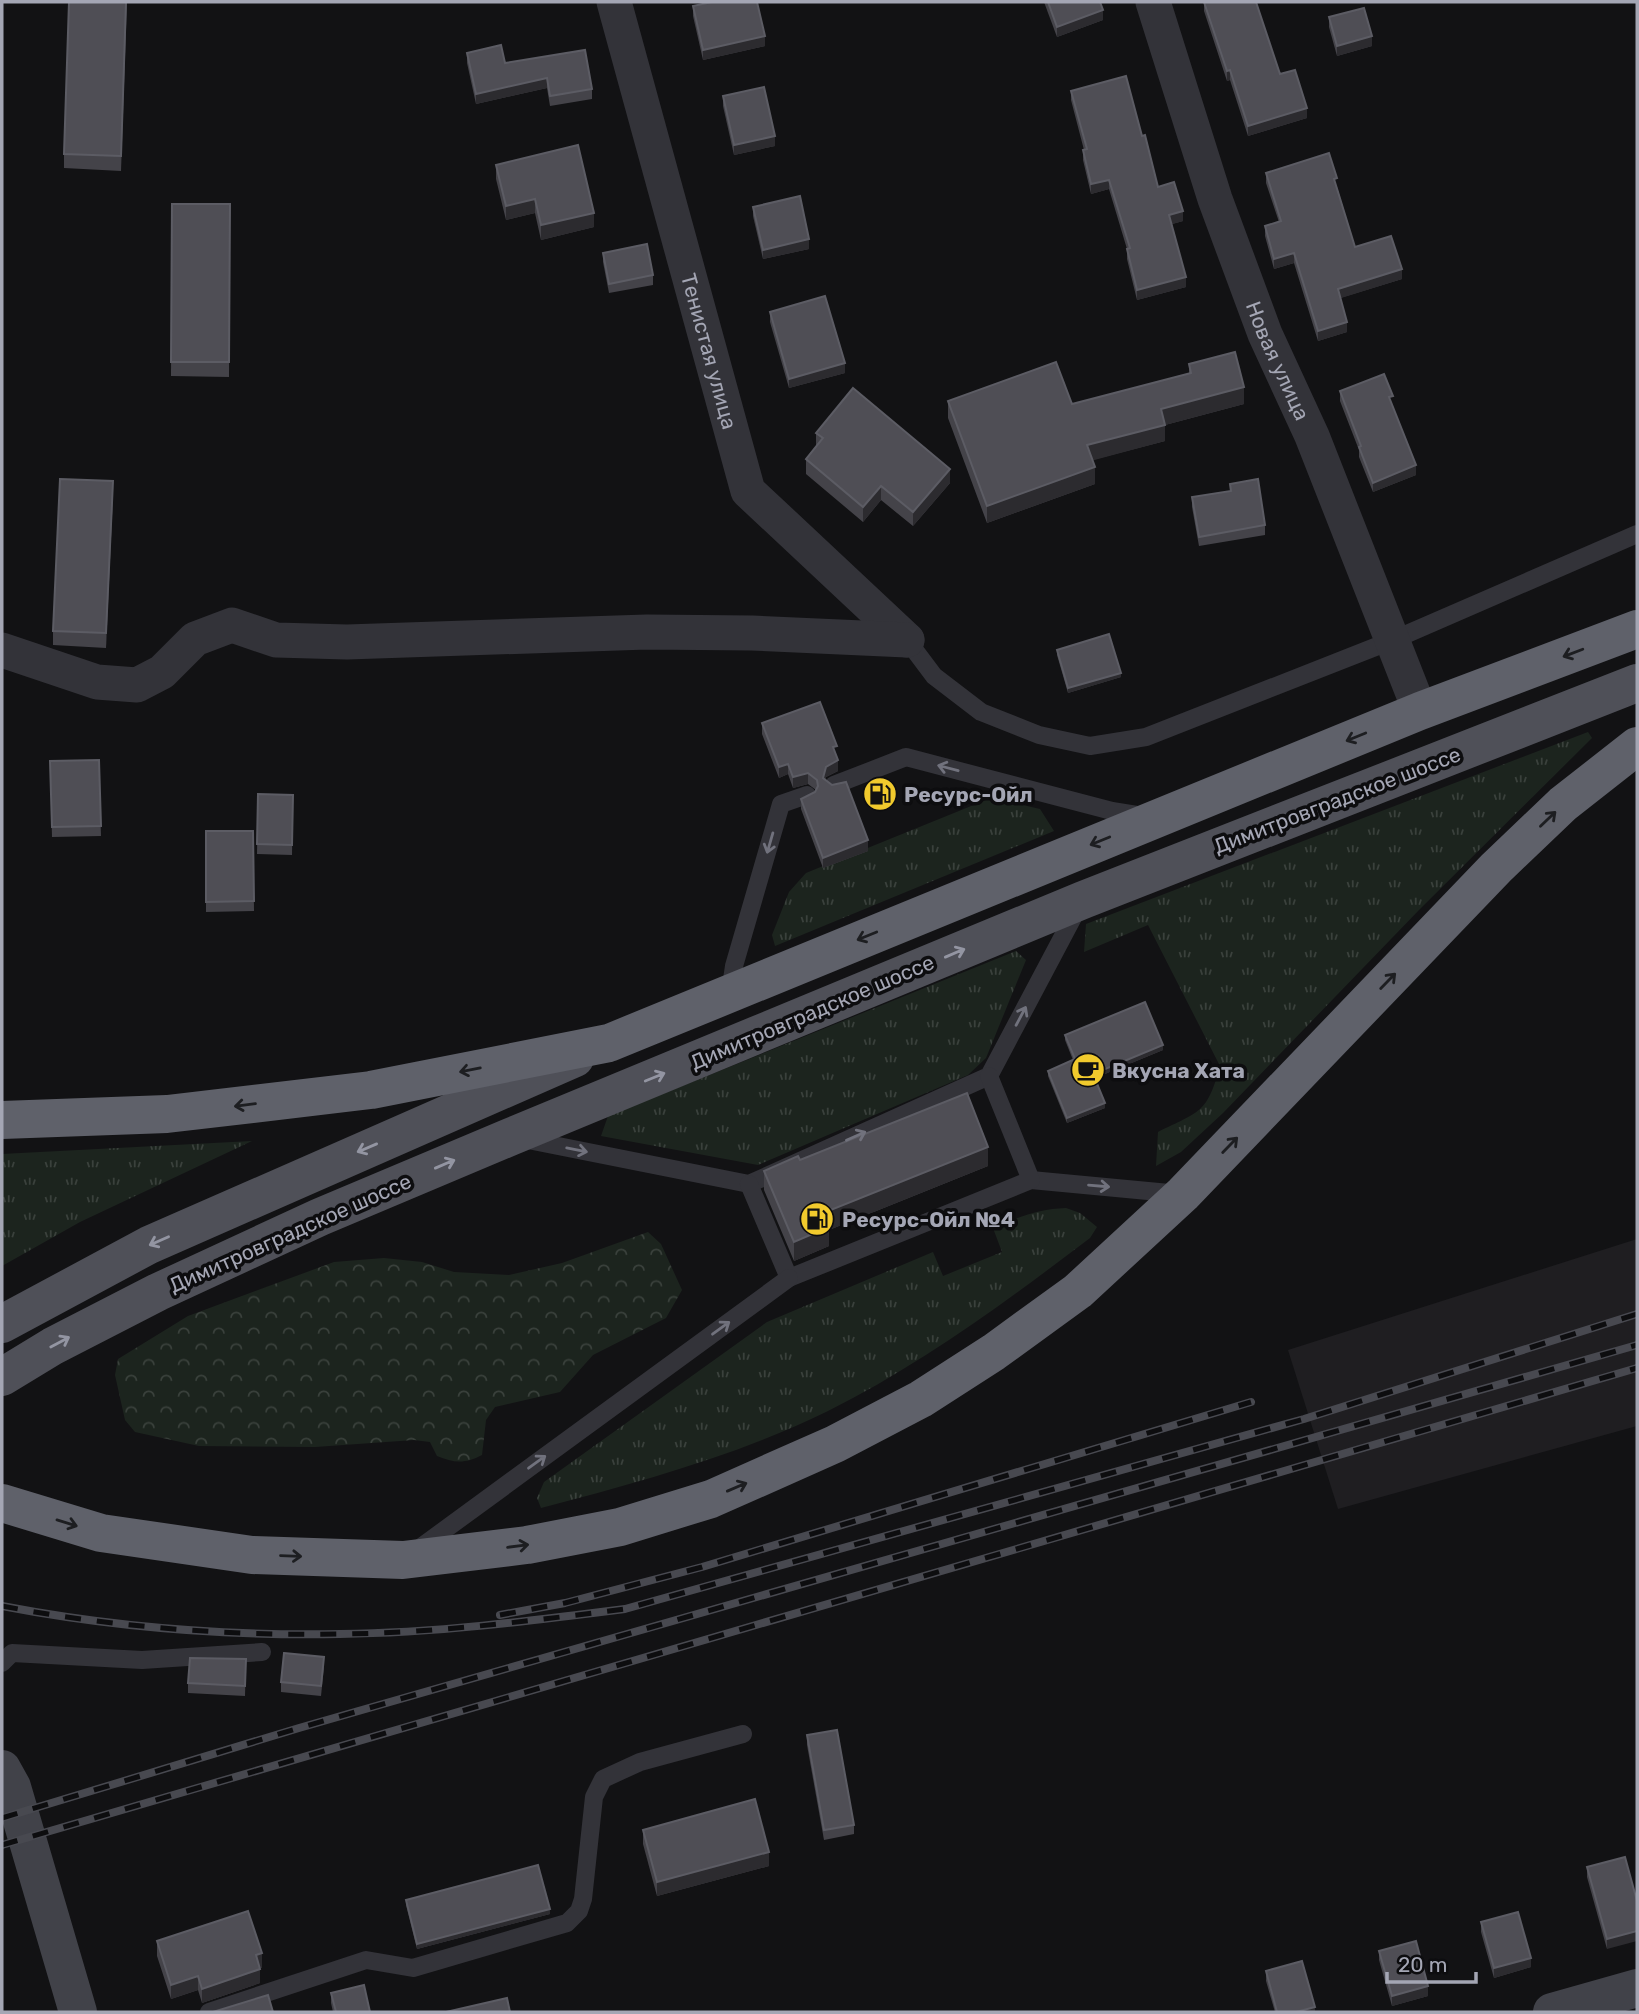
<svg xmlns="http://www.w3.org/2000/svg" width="1639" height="2014" font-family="Rubik,sans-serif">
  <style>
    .built { fill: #1f1e21 }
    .grass { fill: url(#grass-tufts) }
    .forest { fill: url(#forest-crowns) }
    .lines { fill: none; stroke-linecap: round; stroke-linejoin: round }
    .lane { stroke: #333339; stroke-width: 18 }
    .street { stroke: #333339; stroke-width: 35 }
    .secondary { stroke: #414249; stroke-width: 38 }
    .primary { stroke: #4f5058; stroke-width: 38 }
    .highway { stroke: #5f616a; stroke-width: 38 }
    .rail-casing { stroke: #484950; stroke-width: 8 }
    .rail { stroke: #0d0d0f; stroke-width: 5; stroke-dasharray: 16; stroke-linecap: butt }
    .wall { fill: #444349 }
    .shaded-wall { fill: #2c2b2f }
    .building { fill: #4f4e55; stroke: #5c5c64; stroke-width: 2 }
    .oneway { stroke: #1d1e21 }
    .oneway2 { stroke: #71727d }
    .oneway3 { stroke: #9395a2 }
    .labels { text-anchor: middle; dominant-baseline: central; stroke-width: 7; stroke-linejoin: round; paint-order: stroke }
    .street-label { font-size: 21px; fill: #a4a6b4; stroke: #0d0d0f }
    .poi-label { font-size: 21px; font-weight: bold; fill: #a4a6b4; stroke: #0d0d0f; text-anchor: start }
  </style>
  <defs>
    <pattern id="grass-tufts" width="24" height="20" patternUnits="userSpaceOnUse" patternTransform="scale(1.75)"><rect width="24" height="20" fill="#1c241e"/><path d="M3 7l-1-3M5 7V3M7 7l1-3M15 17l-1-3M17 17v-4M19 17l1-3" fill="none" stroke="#3a413c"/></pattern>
    <pattern id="forest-crowns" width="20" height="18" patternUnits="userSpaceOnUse" patternTransform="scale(1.75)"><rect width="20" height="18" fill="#1c241e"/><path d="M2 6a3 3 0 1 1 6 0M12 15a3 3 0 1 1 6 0" fill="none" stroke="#3a413c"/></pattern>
  </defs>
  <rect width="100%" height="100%" fill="#121214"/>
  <polygon class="built" points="1637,1239 1637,1426 1338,1509 1288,1350"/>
  <g class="grass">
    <path d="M1588,732L1592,738L1419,910L1223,1113L1181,1152L1156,1166L1158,1132C1200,1111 1207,1114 1220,1066L1148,925L1084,952L1086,924Z"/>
    <polygon points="991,798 1040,809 1054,831 775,946 772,935 789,892 806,873"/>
    <polygon points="1016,951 1026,960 986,1058 968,1075 758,1165 601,1136 608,1116"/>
    <polygon points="252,1141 80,1222 2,1266 2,1154"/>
    <path d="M1066,1208L1080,1213L1097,1227L1090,1238C1007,1301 922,1364 828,1411C736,1456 639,1482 541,1508L537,1498L544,1482L767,1322L933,1252L943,1276L1002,1252L993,1228C1018,1217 1039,1209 1066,1208Z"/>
  </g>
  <path class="forest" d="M648,1232L661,1244L682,1290L666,1318L593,1355L560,1392L495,1407L486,1420L482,1455C465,1464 454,1463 437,1456L430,1442L414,1440L315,1447L199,1446L135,1432L125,1420L115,1375L118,1359L188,1316L334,1262L384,1258L422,1262L454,1272L509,1275L562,1263Z"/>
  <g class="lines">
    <g class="lane">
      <polyline points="907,640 934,676 981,712 1039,735 1090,746 1146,737 1393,640 1637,534"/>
      <polyline points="834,785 906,757 1112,811 1143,816"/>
      <polyline points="730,993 734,966 781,804 807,795"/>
      <polyline points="523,1139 749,1184 989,1076 1079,906"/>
      <polyline points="1031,1180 1180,1194"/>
      <polyline points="749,1184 789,1278 1031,1180 989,1076"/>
      <polyline points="417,1550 789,1278"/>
      <polyline points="2,1663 12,1653 142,1660 262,1652"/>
      <polyline points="209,2012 366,1960 413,1968 567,1923 579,1911 583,1899 594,1797 603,1779 640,1762 743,1734"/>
    </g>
    <g class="street">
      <path id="s1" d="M614,2L748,491L907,640"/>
      <path id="s2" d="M1153,2L1215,199L1265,334L1312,436L1420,711"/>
      <polyline points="2,650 97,682 137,685 162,672 195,639 232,625 276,640 347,642 647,632 752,633 907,640"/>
    </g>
    <g class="secondary">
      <polyline points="2,1769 12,1787 78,2012"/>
      <polyline points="1552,2012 1637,1988"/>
    </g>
    <g class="primary">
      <polyline points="2,1324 149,1245 575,1058"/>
      <polyline points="2,1377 53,1346 158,1292 320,1217 510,1137 1083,900 1637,683"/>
    </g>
    <g class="highway">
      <polyline points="2,1120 167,1114 371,1090 609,1043 1420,711 1637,629"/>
      <polyline points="2,1503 101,1533 252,1555 403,1560 527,1545 620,1527 711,1499 835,1444 921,1399 994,1352 1078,1291 1183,1194 1496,868 1563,804 1637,746"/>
    </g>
    <g class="rail-casing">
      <g id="rail">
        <path d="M2,1606C112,1627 227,1636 340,1634C435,1633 530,1621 625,1609L1304,1419L1637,1314"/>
        <polyline points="500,1615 565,1603 702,1567 1251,1402"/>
        <polyline points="2,1818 299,1728 1637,1345"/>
        <polyline points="2,1845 1637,1368"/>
      </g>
    </g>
    <use href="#rail" class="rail"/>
  </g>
  <g class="wall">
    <polygon points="127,2 121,171 64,168 64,154"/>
    <polygon points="1044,2 1100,2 1103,20 1057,37"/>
    <polygon points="1204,2 1280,74 1307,118 1248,136 1230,80 1227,81 1204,11"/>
    <polygon points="693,6 765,46 703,60 693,16"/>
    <polygon points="1329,17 1372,46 1337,56 1329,27"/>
    <polygon points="467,53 592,89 592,99 550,106 547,88 476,104 467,63"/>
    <polygon points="1071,91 1142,136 1158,187 1183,221 1172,224 1186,287 1137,300 1127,259 1127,249 1109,189 1091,194 1083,160 1083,150 1084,150 1071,100"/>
    <polygon points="723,96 775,146 734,155 723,106"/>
    <polygon points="496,165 594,227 541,240 535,213 506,220 496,179"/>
    <polygon points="1266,173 1337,187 1355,247 1402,279 1340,298 1347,332 1318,341 1294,263 1274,269 1265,236 1265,226 1279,222 1266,183"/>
    <polygon points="172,204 230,204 229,377 171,376"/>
    <polygon points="753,207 809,249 763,259 753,216"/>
    <polygon points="603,253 653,275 653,285 609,293 603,262"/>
    <polygon points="770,312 845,373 789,388 770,322"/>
    <polygon points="1189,364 1244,404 1165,425 1165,441 1092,460 1095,484 987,523 948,418 948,401 1072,404 1189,374"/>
    <polygon points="1340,391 1392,405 1416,475 1373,492 1359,457 1359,450 1340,401"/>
    <polygon points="816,433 950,483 913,526 881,500 863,522 806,474 806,459 816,446"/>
    <polygon points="1230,484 1265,525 1265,535 1199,546 1192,507 1192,497 1230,491"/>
    <polygon points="113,495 106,648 53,645 53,631"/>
    <polygon points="1057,650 1121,677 1068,693 1057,655"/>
    <polygon points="762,723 837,756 838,771 826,777 825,780 868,851 823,868 801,809 801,799 815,792 816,790 808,784 793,788 788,774 779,778 762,734"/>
    <polygon points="99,760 101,836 52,837 50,761"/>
    <polygon points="258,794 293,795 292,855 257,854"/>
    <polygon points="206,831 253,831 254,911 206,912"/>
    <polygon points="1065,1035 1163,1050 1095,1078 1105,1108 1067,1123 1048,1076 1048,1071 1073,1060 1065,1040"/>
    <polygon points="800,1160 988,1166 829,1230 829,1246 794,1261 764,1190 764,1171"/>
    <polygon points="246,1659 245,1696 188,1693 188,1683"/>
    <polygon points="324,1667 321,1696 281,1692 281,1682"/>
    <polygon points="807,1735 854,1825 854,1834 824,1840 807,1745"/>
    <polygon points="643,1830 769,1866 657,1896 643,1844"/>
    <polygon points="1587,1867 1637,1901 1607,1949 1587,1877"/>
    <polygon points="406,1900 550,1914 417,1949 406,1905"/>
    <polygon points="1481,1922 1531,1967 1494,1978 1481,1932"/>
    <polygon points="157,1941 262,1968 260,1968 260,1983 202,2003 198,1990 171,1999 157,1956"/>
    <polygon points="1379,1951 1428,1996 1392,2006 1379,1960"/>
    <polygon points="1266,1971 1315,2012 1275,2012 1266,1981"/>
    <polygon points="331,1993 370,2012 333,2012 331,2003"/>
  </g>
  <g class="shaded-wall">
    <polygon points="1103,10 1103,20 1057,37 1057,27"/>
    <polygon points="765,36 765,46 703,60 703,50"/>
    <polygon points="1372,36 1372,46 1337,56 1337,46"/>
    <polygon points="1230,70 1230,80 1227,81 1227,71"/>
    <polygon points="547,78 547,88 476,104 476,94"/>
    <polygon points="1307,108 1307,118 1248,136 1248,126"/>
    <polygon points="775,136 775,146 734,155 734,145"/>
    <polygon points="1109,180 1109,189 1091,194 1091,184"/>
    <polygon points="535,199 535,213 506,220 506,206"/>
    <polygon points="1183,211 1183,221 1169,225 1169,215"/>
    <polygon points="594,213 594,227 541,240 541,225"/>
    <polygon points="809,239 809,249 763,259 763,250"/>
    <polygon points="1294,253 1294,263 1274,269 1274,259"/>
    <polygon points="1402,269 1402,279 1338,299 1338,289"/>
    <polygon points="1186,277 1186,287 1137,300 1137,290"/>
    <polygon points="1347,322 1347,332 1318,341 1318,331"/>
    <polygon points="845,363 845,373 789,388 789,379"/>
    <polygon points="1244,387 1244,404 1165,425 1165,441 1087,462 1087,445 1161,409"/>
    <polygon points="1416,465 1416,475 1373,492 1373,483"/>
    <polygon points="1095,467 1095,484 987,523 987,506"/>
    <polygon points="950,469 950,483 913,526 913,512"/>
    <polygon points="113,481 113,495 106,648 106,633"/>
    <polygon points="881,486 881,500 863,522 863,507"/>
    <polygon points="1121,673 1121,677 1068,693 1068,688"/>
    <polygon points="838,760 838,771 826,777 823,788 823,778 826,767"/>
    <polygon points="788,764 788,774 779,778 779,767"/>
    <polygon points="808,773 808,784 793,788 793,777"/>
    <polygon points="868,840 868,851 823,868 823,858"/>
    <polygon points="1163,1045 1163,1050 1093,1079 1093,1074"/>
    <polygon points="1105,1103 1105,1108 1067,1123 1067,1118"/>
    <polygon points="988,1147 988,1166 829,1230 829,1246 794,1261 794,1242 823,1213"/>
    <polygon points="769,1852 769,1866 657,1896 657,1882"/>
    <polygon points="550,1909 550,1914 417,1949 417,1944"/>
    <polygon points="1637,1931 1637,1941 1607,1949 1607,1939"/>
    <polygon points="262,1953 262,1968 256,1969 256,1955"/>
    <polygon points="1531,1958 1531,1967 1494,1978 1494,1968"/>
    <polygon points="260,1969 260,1983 202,2003 202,1989"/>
    <polygon points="198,1976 198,1990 171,1999 171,1985"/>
    <polygon points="1428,1986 1428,1996 1392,2006 1392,1996"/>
    <polygon points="1315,2007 1315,2012 1296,2012"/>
  </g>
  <g class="building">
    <polygon points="69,2 126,2 121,156 64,154"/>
    <polygon points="712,2 757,2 765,36 703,50 693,6"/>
    <polygon points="1048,2 1100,2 1103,10 1057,27"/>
    <polygon points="1204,2 1256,2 1280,74 1295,70 1307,108 1248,126 1230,70 1227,71"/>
    <polygon points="1364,8 1372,36 1337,46 1329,17"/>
    <polygon points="501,45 505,63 585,50 592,89 550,96 547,78 476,94 467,53"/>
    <polygon points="1126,76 1142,136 1145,135 1158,187 1174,182 1183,211 1169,215 1186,277 1137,290 1127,249 1130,248 1109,180 1091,184 1083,150 1087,149 1071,91"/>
    <polygon points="764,87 775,136 734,145 723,96"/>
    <polygon points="578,145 594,213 541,225 535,199 506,206 496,165"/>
    <polygon points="1329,153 1337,178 1334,179 1355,247 1391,236 1402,269 1338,289 1347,322 1318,331 1294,253 1274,259 1265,226 1281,221 1266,173"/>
    <polygon points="800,196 809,239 763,250 753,207"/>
    <polygon points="172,204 230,204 229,362 171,362"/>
    <polygon points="647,244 653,275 609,284 603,253"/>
    <polygon points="825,296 845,363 789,379 770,312"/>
    <polygon points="1235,352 1244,387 1161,409 1165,425 1087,445 1095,467 987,506 948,401 1056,362 1072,404 1191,373 1189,364"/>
    <polygon points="1384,374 1393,396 1389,397 1416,465 1373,483 1359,447 1361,446 1340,391"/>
    <polygon points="853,388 950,469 913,512 881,486 863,507 806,459 823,438 816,433"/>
    <polygon points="60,479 113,481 106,633 53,631"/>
    <polygon points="1258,479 1265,525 1199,537 1192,497 1231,491 1230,484"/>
    <polygon points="1109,634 1121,673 1068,688 1057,650"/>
    <polygon points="820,702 837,746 833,747 838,760 826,767 823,778 832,785 846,782 868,840 823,858 801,799 815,792 818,786 817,780 808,773 793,777 788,764 779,767 762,723"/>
    <polygon points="99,760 101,826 52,827 50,761"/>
    <polygon points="258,794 293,795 292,845 257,844"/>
    <polygon points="206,831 253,831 254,901 206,902"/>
    <polygon points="1145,1002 1163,1045 1093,1074 1105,1103 1067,1118 1048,1071 1075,1059 1065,1035"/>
    <polygon points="967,1093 988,1147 823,1213 829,1227 794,1242 764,1171 798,1156 800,1160"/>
    <polygon points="284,1653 324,1657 321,1686 281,1682"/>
    <polygon points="190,1658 246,1659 245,1686 188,1683"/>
    <polygon points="837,1730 854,1825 824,1830 807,1735"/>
    <polygon points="755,1799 769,1852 657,1882 643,1830"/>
    <polygon points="1625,1857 1637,1901 1637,1931 1607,1939 1587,1867"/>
    <polygon points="538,1865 550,1909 417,1944 406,1900"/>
    <polygon points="248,1911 262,1953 256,1955 260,1969 202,1989 198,1976 171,1985 157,1941"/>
    <polygon points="1518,1912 1531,1958 1494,1968 1481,1922"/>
    <polygon points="1416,1941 1428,1986 1392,1996 1379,1951"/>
    <polygon points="1302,1961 1315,2007 1296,2012 1277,2012 1266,1971"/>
    <polygon points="364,1985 370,2012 336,2012 331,1993"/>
    <polygon points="268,1995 273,2012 213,2012"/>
    <polygon points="507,1998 510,2012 446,2012"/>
  </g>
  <defs><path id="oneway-shaft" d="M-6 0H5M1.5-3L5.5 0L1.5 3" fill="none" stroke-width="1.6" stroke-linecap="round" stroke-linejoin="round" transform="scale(1.75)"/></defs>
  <g class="oneway">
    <use href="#oneway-shaft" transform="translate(1573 653) rotate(159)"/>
    <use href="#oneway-shaft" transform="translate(1356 737) rotate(158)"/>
    <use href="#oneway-shaft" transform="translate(1548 819) rotate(-44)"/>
    <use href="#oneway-shaft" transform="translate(1100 841) rotate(158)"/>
    <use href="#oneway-shaft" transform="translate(867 936) rotate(158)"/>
    <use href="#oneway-shaft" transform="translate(1388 981) rotate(-46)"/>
    <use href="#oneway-shaft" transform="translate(470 1070) rotate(169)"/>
    <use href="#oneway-shaft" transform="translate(245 1105) rotate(173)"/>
    <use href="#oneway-shaft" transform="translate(1230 1145) rotate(-46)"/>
    <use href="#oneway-shaft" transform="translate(737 1487) rotate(-23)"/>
    <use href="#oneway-shaft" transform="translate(67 1523) rotate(17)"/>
    <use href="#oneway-shaft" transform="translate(518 1546) rotate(-7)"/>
    <use href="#oneway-shaft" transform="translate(291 1556) rotate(2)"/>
  </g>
  <g class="oneway2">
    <use href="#oneway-shaft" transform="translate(948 768) rotate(-165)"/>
    <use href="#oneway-shaft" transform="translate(770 843) rotate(106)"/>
    <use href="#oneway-shaft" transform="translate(1021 1016) rotate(-62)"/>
    <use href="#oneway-shaft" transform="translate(856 1136) rotate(-24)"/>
    <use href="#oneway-shaft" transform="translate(577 1150) rotate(11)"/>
    <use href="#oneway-shaft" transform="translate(1099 1186) rotate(5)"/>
    <use href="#oneway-shaft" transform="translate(721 1328) rotate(-36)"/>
    <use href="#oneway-shaft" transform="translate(537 1462) rotate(-36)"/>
  </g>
  <g class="oneway3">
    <use href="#oneway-shaft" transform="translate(955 953) rotate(-23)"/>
    <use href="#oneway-shaft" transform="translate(655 1077) rotate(-22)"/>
    <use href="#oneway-shaft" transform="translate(367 1148) rotate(157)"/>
    <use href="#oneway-shaft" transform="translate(445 1164) rotate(-23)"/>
    <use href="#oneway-shaft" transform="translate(159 1241) rotate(156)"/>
    <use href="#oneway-shaft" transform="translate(60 1342) rotate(-28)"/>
  </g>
  <defs>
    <g id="fuel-disc" transform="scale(1.75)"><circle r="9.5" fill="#f1ca2d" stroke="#0d0d0f"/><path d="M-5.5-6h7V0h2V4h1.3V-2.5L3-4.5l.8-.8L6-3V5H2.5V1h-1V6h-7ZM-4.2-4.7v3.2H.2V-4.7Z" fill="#111"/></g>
    <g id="cafe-disc" transform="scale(1.75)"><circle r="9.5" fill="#f1ca2d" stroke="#0d0d0f"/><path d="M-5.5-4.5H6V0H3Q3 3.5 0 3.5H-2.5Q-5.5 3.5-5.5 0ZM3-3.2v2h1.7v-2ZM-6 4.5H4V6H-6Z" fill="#111"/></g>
  </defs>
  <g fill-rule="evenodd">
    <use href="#fuel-disc" x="880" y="794"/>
    <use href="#cafe-disc" x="1088" y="1070"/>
    <use href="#fuel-disc" x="817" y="1219"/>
  </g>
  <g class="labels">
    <g class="street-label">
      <text stroke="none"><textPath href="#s1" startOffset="362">Тенистая улица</textPath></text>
      <text stroke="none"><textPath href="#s2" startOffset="380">Новая улица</textPath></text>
      <text transform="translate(1337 800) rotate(-21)">Димитровградское шоссе</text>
      <text transform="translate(812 1012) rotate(-23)">Димитровградское шоссе</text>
      <text transform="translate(290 1233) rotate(-24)">Димитровградское шоссе</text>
    </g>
    <g class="poi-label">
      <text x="904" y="794">Ресурс-Ойл</text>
      <text x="1112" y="1070">Вкусна Хата</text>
      <text x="842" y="1219">Ресурс-Ойл №4</text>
    </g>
  </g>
  <rect width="1639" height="2014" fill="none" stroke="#a4a6b4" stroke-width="7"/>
  <path d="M1387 1972v10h89v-10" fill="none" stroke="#a4a6b4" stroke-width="3.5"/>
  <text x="1398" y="1972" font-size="21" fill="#a4a6b4" stroke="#0d0d0f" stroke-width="5" paint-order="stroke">20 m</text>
</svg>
